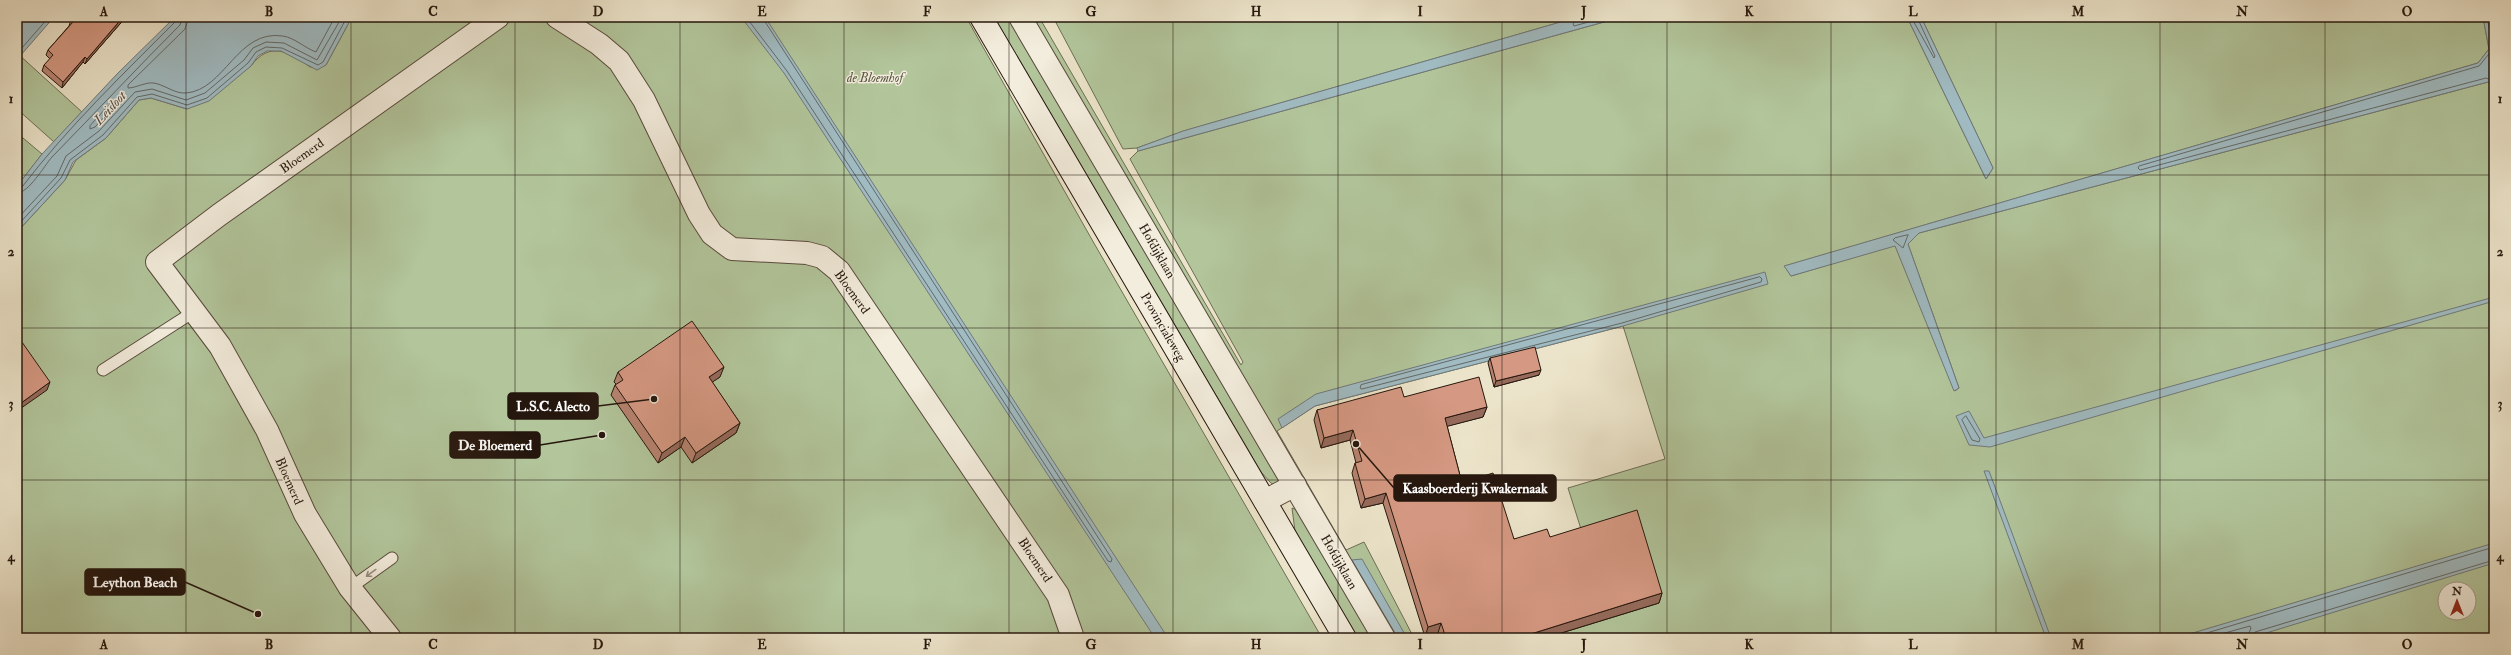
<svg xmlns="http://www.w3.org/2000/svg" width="2511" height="655" font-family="'IM FELL Double Pica',serif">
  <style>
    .green { fill: #b2c59b; stroke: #6c6e54; fill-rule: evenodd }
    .water { fill: #a0bbc2; stroke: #6f797a }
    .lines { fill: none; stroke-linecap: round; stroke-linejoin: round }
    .shore { stroke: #636968; stroke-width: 1 }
    .lane-casing { stroke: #584a3d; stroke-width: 13 }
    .street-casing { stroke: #584a3d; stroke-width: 24 }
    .secondary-casing { stroke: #26170e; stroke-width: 24 }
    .lane { stroke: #f3eddd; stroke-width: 11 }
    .street { stroke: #f3eddd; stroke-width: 22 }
    .secondary { stroke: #f3eddd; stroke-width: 22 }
    .wall { fill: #b78370; stroke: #26170e }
    .shaded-wall { fill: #956a5b; stroke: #26170e }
    .building { fill: #d59882; stroke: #26170e }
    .oneway { stroke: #978d80 }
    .grid { fill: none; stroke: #26170e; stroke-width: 1; stroke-opacity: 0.55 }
    .labels { text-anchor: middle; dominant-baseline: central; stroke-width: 3; stroke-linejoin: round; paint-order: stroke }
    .park-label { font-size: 13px; font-style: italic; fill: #57543f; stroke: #f3eddd }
    .street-label { font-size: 13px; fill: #26170e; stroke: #f3eddd }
    .water-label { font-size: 14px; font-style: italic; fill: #51504d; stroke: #f3eddd }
    .leader { fill: none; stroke: #26170e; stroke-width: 1.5 }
    .callout-dot { fill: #26170e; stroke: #f3eddd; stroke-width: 1.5 }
    .callout { fill: #26170e; stroke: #26170e; stroke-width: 1.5 }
    .callout-label { font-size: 14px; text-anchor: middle; font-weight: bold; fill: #fff }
    .neatline { fill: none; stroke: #26170e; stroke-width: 1.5 }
    .grid-label { font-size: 13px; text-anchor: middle; font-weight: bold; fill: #26170e }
  </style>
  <rect width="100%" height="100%" fill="#ece4ca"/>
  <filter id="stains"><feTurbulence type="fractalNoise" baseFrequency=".005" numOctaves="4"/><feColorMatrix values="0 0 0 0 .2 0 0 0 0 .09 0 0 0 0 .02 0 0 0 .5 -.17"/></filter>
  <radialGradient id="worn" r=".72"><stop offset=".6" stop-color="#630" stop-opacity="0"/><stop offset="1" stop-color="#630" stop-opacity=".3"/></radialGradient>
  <g class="green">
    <path d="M352,17H966L1095,245L1322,638H17V232L65,180L76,160L106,138L139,100L151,98L187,109L251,66C269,41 289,51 310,67L326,65Z"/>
    <polygon points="994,17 1013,17 1285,483 1279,487 1271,483 1261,472"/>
    <path d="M1029,17H1039L1241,365L1243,362L1130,159L1138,151L1622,17H1907L1986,179L1993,168L1921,17H2483L2489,49L2478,63L1785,266L1791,276L1895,245L1955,391L1959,388L1908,244L1919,233L2488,82L2494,85V638H1464L1601,592L1568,488L1665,459L1623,326L1315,406L1277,431L1346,550L1364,542L1414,638H1392ZM2445,589H2469V613H2445Z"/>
    <polygon points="1053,17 1578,17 1184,131 1137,148 1123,149"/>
    <polygon points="17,53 82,112 54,142 17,109"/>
    <polygon points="17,133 42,154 22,180 17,175"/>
    <polygon points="1292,508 1297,510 1376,638 1357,638 1295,531"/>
  </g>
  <g class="water">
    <polygon points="27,17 54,17 21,55 17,53 17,29"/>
    <polygon points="175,17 352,17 326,65 317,70 281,51 267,51 258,56 251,66 209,101 187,109 151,98 139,100 106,138 73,162 65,180 17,232 17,186 42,154 117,74"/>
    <polygon points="741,17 765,17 1168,638 1155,638 784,73"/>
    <polygon points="1578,17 1622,17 1138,151 1137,148 1183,131"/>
    <polygon points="1907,17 1921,17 1993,168 1986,179"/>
    <polygon points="2483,17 2494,17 2494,85 2488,82 1919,233 1908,244 1959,388 1954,391 1895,246 1791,276 1784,266 2478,63 2489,49"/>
    <polygon points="1765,272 1768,284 1623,326 1315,406 1282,428 1278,419 1316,394"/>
    <polygon points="2494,297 2494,301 1990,447 1969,445 1956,416 1969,411 1984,438"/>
    <polygon points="1984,471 1989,471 2051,638 2046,638"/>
    <polygon points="2494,543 2494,563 2250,638 2176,638"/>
    <polygon points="1362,559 1407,638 1398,638 1352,560"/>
  </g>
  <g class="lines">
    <g class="shore">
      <path d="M189,17L185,29L128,85V88C136,88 145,82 154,83C165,85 175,94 186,93C225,90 237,29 283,36C295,38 305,48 316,52L335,17"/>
      <polyline points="746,17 787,71 1108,561 1111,562 1112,559 762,17"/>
      <polyline points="1576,17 1573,24 1574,26 1607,17"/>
      <polyline points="1911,17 1934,58 1935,56 1917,17"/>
      <polyline points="2487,17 2493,49 2479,66 2139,166 2138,168 2140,170 2486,78 2494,81"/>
      <polyline points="17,50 21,49 49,17"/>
      <polygon points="113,101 116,101 116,104 95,127 90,129 90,126"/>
      <path d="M17,188L22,187C68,127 123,74 176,21L178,17"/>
      <path d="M17,193C29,193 44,166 52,157C95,113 137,68 180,25L183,17"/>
      <polyline points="17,219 57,176 66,156 99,131 135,92 152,89 186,100 205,93 244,60 253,48 266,42 284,43 317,60 342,17"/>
      <polyline points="17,226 61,178 70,160 103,135 137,97 152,94 187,105 207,98 248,63 256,52 266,47 282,48 318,65 323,62 347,17"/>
      <polygon points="1908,235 1903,248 1893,240 1895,238"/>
      <polygon points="1760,277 1762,279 1761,282 1622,323 1362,389 1360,388 1361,385"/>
      <polygon points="1966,416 1980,439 1979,442 1972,440 1962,420"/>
      <polyline points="2190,638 2494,547"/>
      <polyline points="2207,638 2250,626 2251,628 2247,638"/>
      <polyline points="2252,638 2255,632 2494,560"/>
    </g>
    <g class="lane-casing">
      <g id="lane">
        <polyline points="103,370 195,311"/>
        <polyline points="350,588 392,558"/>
      </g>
    </g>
    <g class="street-casing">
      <g id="street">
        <polyline points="557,17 599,44 619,61 644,100 699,214 712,234 732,249 807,253 822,257 839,271 1058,595 1073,638"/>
        <polyline points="1020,17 1384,638"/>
        <polyline points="1265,501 1295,485"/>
        <polyline points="390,638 350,588 305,514 267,430 220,346 157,262 219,215 498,17"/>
      </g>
    </g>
    <g class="secondary-casing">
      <polyline id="secondary" points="981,17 1345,638"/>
    </g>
    <use href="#lane" class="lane"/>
    <use href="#street" class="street"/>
    <use href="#secondary" class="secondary"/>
  </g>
  <g class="wall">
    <polygon points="74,17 126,17 85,64 83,62 62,88 42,71 44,65 50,59 46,55 48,50 69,26 71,20"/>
    <polygon points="1490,358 1539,375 1494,387 1488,363"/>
    <polygon points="618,372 720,377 712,382 740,423 736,433 692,463 681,447 658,463 611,395 615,385 616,384 614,382"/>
    <polygon points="1404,397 1487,407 1483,417 1447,426 1462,483 1514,539 1550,537 1662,593 1659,603 1545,638 1439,638 1438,633 1425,637 1383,503 1361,508 1352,473 1355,463 1356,463 1350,440 1321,448 1314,420 1317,410"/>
  </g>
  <g class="shaded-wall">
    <polygon points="123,17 126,17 85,64 87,59"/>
    <polygon points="85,57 83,62 62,88 63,82"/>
    <polygon points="724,367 720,377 705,387 709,377"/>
    <polygon points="1541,370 1539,375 1494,387 1496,381"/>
    <polygon points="50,382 47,390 17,411 17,406"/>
    <polygon points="1487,407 1483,417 1441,428 1445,418"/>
    <polygon points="740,423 736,433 692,463 696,453"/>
    <polygon points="1353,430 1350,440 1321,448 1324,438"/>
    <polygon points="685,437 681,447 658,463 662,453"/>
    <polygon points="1386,493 1383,503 1361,508 1365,499"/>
    <polygon points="1662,593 1659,603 1545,638 1518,638"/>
    <polygon points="1441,623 1438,633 1425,637 1428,627"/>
  </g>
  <g class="building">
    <polygon points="74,17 123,17 87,59 85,57 63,82 44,65 53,55 48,50 73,22 71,20"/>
    <polygon points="692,321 724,367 709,377 740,423 696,453 685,437 662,453 615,385 623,380 618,372"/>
    <polygon points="17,335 50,382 17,406"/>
    <polygon points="1535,347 1541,370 1496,381 1490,358"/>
    <polygon points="1479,377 1487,407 1445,418 1462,483 1493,473 1514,539 1547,529 1550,537 1637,510 1662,593 1518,638 1446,638 1441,623 1428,627 1386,493 1365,499 1355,463 1362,461 1353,430 1324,438 1317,410 1401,387 1404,397"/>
  </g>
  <defs><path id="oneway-shaft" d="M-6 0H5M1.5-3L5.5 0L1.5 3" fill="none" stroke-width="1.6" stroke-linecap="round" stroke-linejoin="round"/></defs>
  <use class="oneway" href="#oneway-shaft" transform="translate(371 573) rotate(144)"/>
  <path class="grid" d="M186,17V638M351,17V638M515,17V638M680,17V638M844,17V638M1009,17V638M1173,17V638M1338,17V638M1502,17V638M1667,17V638M1831,17V638M1996,17V638M2160,17V638M2325,17V638M17,175H2494M17,328H2494M17,480H2494"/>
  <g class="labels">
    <g class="park-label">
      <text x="875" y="78">de Bloemhof</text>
    </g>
    <g class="street-label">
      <text transform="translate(302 156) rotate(-35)">Bloemerd</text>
      <text transform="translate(1157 251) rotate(60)">Hofdijklaan</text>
      <text transform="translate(852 292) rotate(54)">Bloemerd</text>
      <text transform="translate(1163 327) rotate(60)">Provincialeweg</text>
      <text transform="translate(289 481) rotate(66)">Bloemerd</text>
      <text transform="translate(1035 560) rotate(56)">Bloemerd</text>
      <text transform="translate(1339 562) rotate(60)">Hofdijklaan</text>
    </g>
    <g class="water-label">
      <text transform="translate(110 108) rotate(-47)">Leisloot</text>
    </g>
  </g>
  <path class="leader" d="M654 399L598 406M602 435L540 445M1356 444L1394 488M258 614L185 582"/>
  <g class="callout-dot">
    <circle cx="654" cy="399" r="4"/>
    <circle cx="602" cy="435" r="4"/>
    <circle cx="1356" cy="444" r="4"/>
    <circle cx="258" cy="614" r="4"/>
  </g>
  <g class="callout">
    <rect x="508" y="393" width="90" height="26" rx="4"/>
    <rect x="450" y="432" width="90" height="26" rx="4"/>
    <rect x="1394" y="475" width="162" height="26" rx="4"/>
    <rect x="85" y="569" width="100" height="26" rx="4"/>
  </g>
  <g class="callout-label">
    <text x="553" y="411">L.S.C. Alecto</text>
    <text x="495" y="450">De Bloemerd</text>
    <text x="1475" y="493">Kaasboerderij Kwakernaak</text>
    <text x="135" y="587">Leython Beach</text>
  </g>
  <rect width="2511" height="655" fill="none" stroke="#ece4ca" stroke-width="44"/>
  <g transform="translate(2457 601)"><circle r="19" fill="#f3eddd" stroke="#a1978a"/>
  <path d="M0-3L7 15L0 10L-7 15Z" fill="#8f2418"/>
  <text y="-6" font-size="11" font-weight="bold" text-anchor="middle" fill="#26170e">N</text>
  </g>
  <rect x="22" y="22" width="2467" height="611" class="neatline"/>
  <g class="grid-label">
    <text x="104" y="16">A</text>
    <text x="269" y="16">B</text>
    <text x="433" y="16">C</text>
    <text x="598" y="16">D</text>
    <text x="762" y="16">E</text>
    <text x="927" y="16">F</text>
    <text x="1091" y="16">G</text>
    <text x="1256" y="16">H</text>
    <text x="1420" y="16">I</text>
    <text x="1584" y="16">J</text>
    <text x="1749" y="16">K</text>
    <text x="1913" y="16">L</text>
    <text x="2078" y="16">M</text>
    <text x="2242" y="16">N</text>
    <text x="2407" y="16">O</text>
    <text x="11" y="103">1</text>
    <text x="2500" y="103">1</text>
    <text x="11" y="256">2</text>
    <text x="2500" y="256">2</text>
    <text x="11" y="408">3</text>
    <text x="2500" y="408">3</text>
    <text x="11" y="561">4</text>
    <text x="2500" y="561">4</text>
    <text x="104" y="649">A</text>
    <text x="269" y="649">B</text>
    <text x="433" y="649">C</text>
    <text x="598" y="649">D</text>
    <text x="762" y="649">E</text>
    <text x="927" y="649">F</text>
    <text x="1091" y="649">G</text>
    <text x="1256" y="649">H</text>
    <text x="1420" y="649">I</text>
    <text x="1584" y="649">J</text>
    <text x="1749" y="649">K</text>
    <text x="1913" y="649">L</text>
    <text x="2078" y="649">M</text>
    <text x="2242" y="649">N</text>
    <text x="2407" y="649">O</text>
  </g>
  <rect width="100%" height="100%" filter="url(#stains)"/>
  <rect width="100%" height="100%" fill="url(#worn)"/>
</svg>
